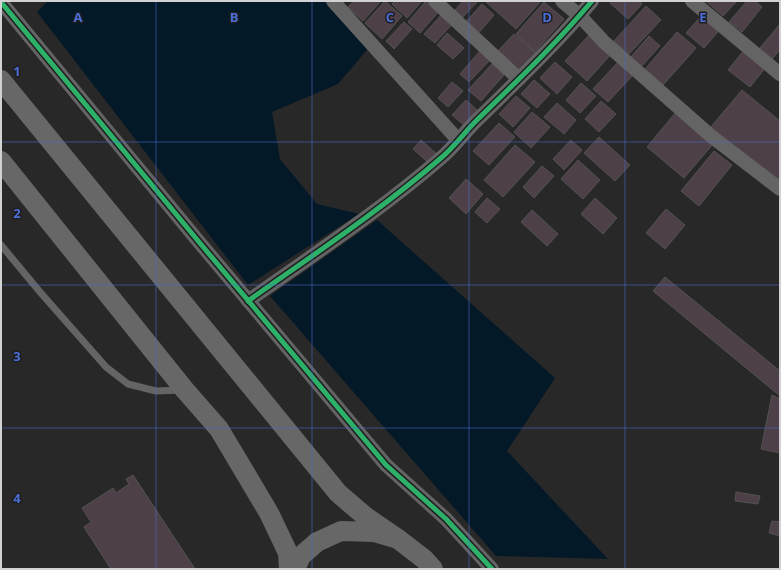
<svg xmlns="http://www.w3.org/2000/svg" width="781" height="570" font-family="'Open Sans',sans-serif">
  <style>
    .water { fill: #041927 }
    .building { fill: #4e4048; stroke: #535252 }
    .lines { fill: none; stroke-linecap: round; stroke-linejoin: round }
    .service { stroke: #646464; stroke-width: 7 }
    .minor { stroke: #646464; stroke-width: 14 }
    .secondary { stroke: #676767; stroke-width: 20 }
    .cycleway-casing { stroke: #1f1d20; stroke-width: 8 }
    .cycleway { stroke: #2db169; stroke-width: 5 }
    .grid { fill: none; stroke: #4a6fd7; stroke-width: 1; stroke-opacity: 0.55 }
    .grid-label { font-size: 13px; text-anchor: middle; font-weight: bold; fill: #4a6fd7; stroke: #1f1d20; stroke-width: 3; stroke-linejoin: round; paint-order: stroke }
  </style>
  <rect width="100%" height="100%" fill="#292829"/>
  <g class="water">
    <polygon points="48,1 327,1 372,44 338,84 272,112 280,159 317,204 359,214 248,285 37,12"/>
    <polygon points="377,220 555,378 507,451 608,559 496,556 270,296"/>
  </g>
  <g class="building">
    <polygon points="354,1 381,1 363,21 348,7"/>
    <polygon points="385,1 402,16 382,39 365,23"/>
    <polygon points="395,1 422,1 407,18 392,4"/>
    <polygon points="426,1 432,1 441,9 420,33 408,22"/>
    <polygon points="463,1 478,1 463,17 455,10"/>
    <polygon points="485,1 541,1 516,29"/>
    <polygon points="612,1 639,1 642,4 628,19 610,3"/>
    <polygon points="706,1 737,1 723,16"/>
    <polygon points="747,1 755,1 762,7 742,32 729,22"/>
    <polygon points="544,2 564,19 535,52 516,34"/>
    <polygon points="482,4 494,15 476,36 463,25"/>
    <polygon points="646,6 661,20 629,54 614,41"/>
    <polygon points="444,12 454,22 435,43 424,34"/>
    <polygon points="705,12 722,27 704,48 686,33"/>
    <polygon points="404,22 412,29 394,49 386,41"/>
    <polygon points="780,24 780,50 772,59 760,48"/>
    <polygon points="677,32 696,48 663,85 645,69"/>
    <polygon points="447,33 464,48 453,59 437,45"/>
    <polygon points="591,33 613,52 587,81 565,61"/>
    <polygon points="514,34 536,53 517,74 495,54"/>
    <polygon points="649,36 660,46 641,67 630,58"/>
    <polygon points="745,49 767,66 750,87 728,70"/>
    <polygon points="480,51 490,60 469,82 460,74"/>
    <polygon points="619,61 634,74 608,102 593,89"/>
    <polygon points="555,62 572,77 557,94 540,78"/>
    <polygon points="492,64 504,75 481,101 468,90"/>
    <polygon points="534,80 550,94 537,108 521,94"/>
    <polygon points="452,82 463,91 448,107 438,98"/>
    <polygon points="581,83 596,96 580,113 566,100"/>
    <polygon points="742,90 780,121 780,177 776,183 710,128"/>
    <polygon points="516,96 530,108 513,127 499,114"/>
    <polygon points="466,100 477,110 464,125 452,115"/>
    <polygon points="601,101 616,114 599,132 585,119"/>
    <polygon points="557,103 576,120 564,134 544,117"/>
    <polygon points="532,112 550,127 531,148 514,132"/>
    <polygon points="676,112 714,143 684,178 647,147"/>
    <polygon points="499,123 515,137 489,165 473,151"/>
    <polygon points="599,137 630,165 615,181 584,153"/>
    <polygon points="421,140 438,155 430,164 413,149"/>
    <polygon points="571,140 582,150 564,170 553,159"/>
    <polygon points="515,145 535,162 503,197 484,180"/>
    <polygon points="714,151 732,165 699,206 681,191"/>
    <polygon points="578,160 600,180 583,199 561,179"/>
    <polygon points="542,166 554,176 534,198 523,187"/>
    <polygon points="466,179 483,194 466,214 449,198"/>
    <polygon points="487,198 500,209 487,223 475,212"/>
    <polygon points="595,198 617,218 603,234 581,214"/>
    <polygon points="666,209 685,225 665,249 646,233"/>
    <polygon points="532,210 558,234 547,246 521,222"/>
    <polygon points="665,277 780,371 780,396 653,291"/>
    <polygon points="772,395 780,399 780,453 761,449"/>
    <polygon points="133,475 195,569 111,569 84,527 91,522 82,508 113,488 116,493 129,484 126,479"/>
    <polygon points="736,492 760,496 758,504 735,501"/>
    <polygon points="772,521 780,522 780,536 769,533"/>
  </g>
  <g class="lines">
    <polyline class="service" points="1,245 40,292 106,367 128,384 156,391 182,390"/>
    <g class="minor">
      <polyline points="333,1 458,140"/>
      <polyline points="435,1 519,79"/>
      <polyline points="562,1 580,16 604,42 711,136 780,189"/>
      <polyline points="692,1 780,74"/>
      <polyline points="1,2 199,242 386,465 446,519 492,569"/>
      <path d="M248,301C313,255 381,210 441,158C454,147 464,133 476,121C516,82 557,43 592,1"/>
    </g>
    <g class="secondary">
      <polyline points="1,80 338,493 366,517 398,539"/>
      <polyline points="1,161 184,389 219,429 269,513 288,553 289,569"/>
      <polyline points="295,569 301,556 317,542 341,531 374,532 398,539 424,559 433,569"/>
    </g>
    <g class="cycleway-casing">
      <g id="cycleway">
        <polyline points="1,2 199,242 386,465 446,519 492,569"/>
        <path d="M248,301C313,255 381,210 441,158C454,147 464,133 476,121C516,82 557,43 592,1"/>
      </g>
    </g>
    <use href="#cycleway" class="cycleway"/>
  </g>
  <path class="grid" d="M156,1V569M312,1V569M469,1V569M625,1V569M1,142H780M1,285H780M1,428H780"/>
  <g class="grid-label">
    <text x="78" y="22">A</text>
    <text x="234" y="22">B</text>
    <text x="390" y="22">C</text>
    <text x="547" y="22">D</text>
    <text x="703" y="22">E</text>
    <text x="17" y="76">1</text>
    <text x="17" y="218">2</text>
    <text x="17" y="361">3</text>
    <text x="17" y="503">4</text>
  </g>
  <rect width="781" height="570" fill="none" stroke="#d2d1d3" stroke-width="4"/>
</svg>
